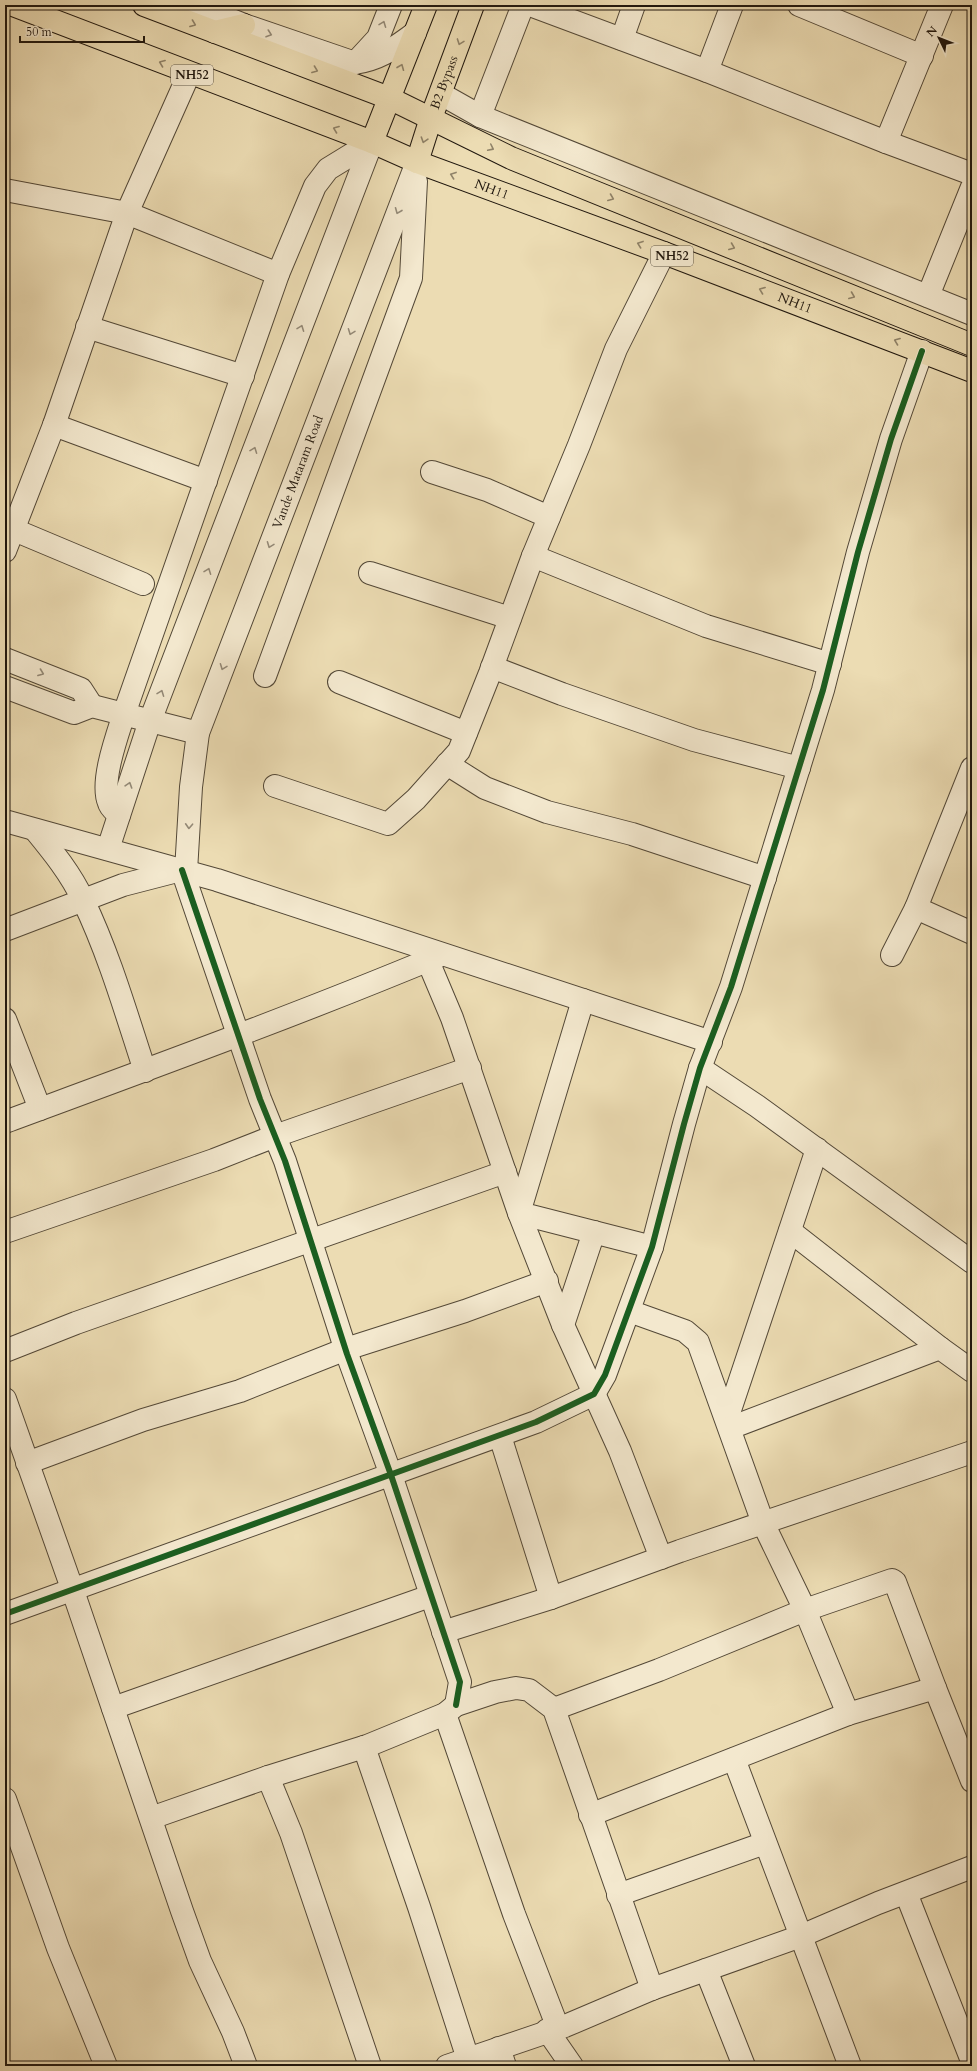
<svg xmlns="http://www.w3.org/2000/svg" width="977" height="2071" font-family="Cardo,serif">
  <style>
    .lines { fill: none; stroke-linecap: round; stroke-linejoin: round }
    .minor-casing { stroke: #534837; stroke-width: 24 }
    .major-casing { stroke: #20170e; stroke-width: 24 }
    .highway-casing { stroke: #20170e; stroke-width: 24 }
    .minor { stroke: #f3e8ce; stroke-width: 22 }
    .major { stroke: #ecdcb3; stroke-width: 22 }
    .highway { stroke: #ecdcb3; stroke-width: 22 }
    .cycleway-casing { stroke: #f3e8ce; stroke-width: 8 }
    .cycleway { stroke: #1b5e20; stroke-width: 6 }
    .oneway { stroke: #908369 }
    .oneway2 { stroke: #948a78 }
    .labels { text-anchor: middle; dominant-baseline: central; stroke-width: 3; stroke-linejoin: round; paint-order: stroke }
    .shield { fill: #f3e8ce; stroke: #5f5648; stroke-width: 1 }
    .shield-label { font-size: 12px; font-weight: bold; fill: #20170e }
    .street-label { font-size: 13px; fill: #20170e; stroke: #f3e8ce }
  </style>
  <rect width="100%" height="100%" fill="#ecdcb3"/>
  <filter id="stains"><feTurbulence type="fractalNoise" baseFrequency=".005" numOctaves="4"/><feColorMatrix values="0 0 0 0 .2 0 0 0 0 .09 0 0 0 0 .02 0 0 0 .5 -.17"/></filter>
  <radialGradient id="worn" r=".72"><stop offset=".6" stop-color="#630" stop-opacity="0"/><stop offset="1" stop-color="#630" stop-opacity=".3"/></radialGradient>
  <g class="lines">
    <g class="minor-casing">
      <g id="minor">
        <path d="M194,5L244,25L355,63C381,59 394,48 415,33"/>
        <polyline points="530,5 707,71 886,142 972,174"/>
        <polyline points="799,5 922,56"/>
        <polyline points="622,39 634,5"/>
        <polyline points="355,63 378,38 391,5"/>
        <polyline points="707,71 732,5"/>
        <polyline points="441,94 480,116 972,314"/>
        <polyline points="480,116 523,5"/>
        <polyline points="886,142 942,5"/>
        <polyline points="5,190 127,213 278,274"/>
        <polyline points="928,296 972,187"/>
        <polyline points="87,327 243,376"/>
        <polyline points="54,425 206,481"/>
        <polyline points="432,472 487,490 549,517"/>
        <polyline points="12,529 143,584"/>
        <polyline points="5,551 54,425 127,213 189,74"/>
        <polyline points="533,556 706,626 830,664"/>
        <polyline points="370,573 510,618"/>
        <polyline points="5,659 81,689 92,706"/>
        <polyline points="492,667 562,694 694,740 799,768"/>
        <polyline points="265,676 411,278 416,181"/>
        <polyline points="339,682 466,733"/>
        <polyline points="5,687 74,713 92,706 198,733"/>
        <polyline points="447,764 485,788 547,812 632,834 765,878"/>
        <polyline points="275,786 388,824 416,799 459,751 490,673 533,556 579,445 616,349 664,253"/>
        <path d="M119,815C116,812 110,808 109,803C100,782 117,736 124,714L278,274L315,186L328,169L372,142"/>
        <polyline points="5,821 217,880 711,1042"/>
        <path d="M35,830C53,852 71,874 83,900C109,954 126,1013 145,1071"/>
        <polyline points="108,849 150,721 372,142"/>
        <polyline points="182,870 260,1099 285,1161 347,1354 391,1475 460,1682 456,1705"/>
        <path id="s1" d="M186,871L191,787L198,733L417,162"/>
        <polyline points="916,908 972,933"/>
        <polyline points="5,930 123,885 181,870"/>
        <polyline points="892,955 916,908 972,768"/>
        <polyline points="428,961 452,1018 519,1213 563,1325 620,1451 661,1558"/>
        <polyline points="583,1000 519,1213 652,1247"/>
        <polyline points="5,1019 40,1109"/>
        <polyline points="700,1068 757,1106 972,1262"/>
        <path d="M5,1122C151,1068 297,1015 441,955"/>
        <polyline points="790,1231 940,1348"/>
        <polyline points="5,1232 214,1160 275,1136 470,1068"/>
        <polyline points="629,1311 685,1331 698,1342 763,1523 805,1610 848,1714"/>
        <polyline points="563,1325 594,1232"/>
        <polyline points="5,1351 76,1323 505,1172"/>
        <polyline points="5,1399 73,1591 182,1911 200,1961 233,2032 246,2066"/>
        <polyline points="727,1419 817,1149"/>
        <polyline points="730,1428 940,1348 972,1371"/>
        <polyline points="500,1436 551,1598"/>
        <polyline points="27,1463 143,1420 240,1391 346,1349 465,1311 547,1281"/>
        <polyline points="5,1614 536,1422 594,1394 605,1375 652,1247 684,1124 700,1068 731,987 823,690 858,552 891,439 922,351"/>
        <polyline points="443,1632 551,1598 680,1551 972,1452"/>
        <polyline points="113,1708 430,1596"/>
        <polyline points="554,1709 659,1670 805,1610 892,1580 895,1582 935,1688"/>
        <polyline points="445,1714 514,1914 558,2028"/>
        <polyline points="364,1747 419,1907 468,2059"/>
        <polyline points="734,1759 850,2066"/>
        <polyline points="268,1777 291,1833 370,2066"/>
        <polyline points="5,1799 58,1948 106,2066"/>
        <polyline points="590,1815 848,1714 935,1688 972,1781"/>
        <polyline points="151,1818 268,1777 367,1746 445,1714 456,1705 495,1692 516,1688 529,1690 554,1709 652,1989"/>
        <polyline points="906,1893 972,2061"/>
        <polyline points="618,1895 765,1843"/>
        <polyline points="706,1970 744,2066"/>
        <polyline points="547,2030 572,2066"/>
        <polyline points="499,2048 505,2066"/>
        <polyline points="447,2066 565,2026 652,1989 801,1936 878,1903 972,1867"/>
      </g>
    </g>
    <g class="major-casing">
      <g id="major">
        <polyline points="372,142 426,5"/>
        <path id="s2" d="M417,162L431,118L473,5"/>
      </g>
    </g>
    <g class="highway-casing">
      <g id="highway">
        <path id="s3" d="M13,5L372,142L417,162L664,253L972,371"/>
        <polyline points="144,5 389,98 511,158 972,345"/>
        <polyline points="215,32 244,25"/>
      </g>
    </g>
    <use href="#minor" class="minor"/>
    <use href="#major" class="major"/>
    <use href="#highway" class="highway"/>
    <g class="cycleway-casing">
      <g id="cycleway">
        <polyline points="182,870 260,1099 285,1161 347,1354 391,1475 460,1682 456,1705"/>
        <polyline points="5,1614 536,1422 594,1394 605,1375 652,1247 684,1124 700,1068 731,987 823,690 858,552 891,439 922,351"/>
      </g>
    </g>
    <use href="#cycleway" class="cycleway"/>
  </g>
  <defs><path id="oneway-chevron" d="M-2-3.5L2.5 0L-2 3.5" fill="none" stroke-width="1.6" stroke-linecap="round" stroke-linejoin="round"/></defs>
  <g class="oneway">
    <use href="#oneway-chevron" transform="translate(193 24) rotate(21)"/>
    <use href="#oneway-chevron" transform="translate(460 42) rotate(110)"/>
    <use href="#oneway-chevron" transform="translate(162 63) rotate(-159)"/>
    <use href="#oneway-chevron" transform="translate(401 67) rotate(-68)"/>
    <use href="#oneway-chevron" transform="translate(315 70) rotate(21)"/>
    <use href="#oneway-chevron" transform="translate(336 129) rotate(-159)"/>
    <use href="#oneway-chevron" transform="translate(424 140) rotate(108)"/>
    <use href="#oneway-chevron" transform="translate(491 148) rotate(26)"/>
    <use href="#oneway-chevron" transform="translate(453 175) rotate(-160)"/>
    <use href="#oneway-chevron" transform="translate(611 198) rotate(22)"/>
    <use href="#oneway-chevron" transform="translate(640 244) rotate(-160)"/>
    <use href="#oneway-chevron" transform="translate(732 247) rotate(22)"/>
    <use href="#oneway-chevron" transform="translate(762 290) rotate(-159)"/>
    <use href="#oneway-chevron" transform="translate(852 296) rotate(22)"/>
    <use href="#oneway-chevron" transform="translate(897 341) rotate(-159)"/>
  </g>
  <g class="oneway2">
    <use href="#oneway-chevron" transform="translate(383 24) rotate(-69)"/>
    <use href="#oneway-chevron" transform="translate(269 34) rotate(19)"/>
    <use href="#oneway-chevron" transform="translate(398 211) rotate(112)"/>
    <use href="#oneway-chevron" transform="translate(301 328) rotate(-69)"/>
    <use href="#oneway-chevron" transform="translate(351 332) rotate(111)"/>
    <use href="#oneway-chevron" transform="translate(254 450) rotate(-69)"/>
    <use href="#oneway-chevron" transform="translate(270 545) rotate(111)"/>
    <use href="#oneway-chevron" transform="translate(208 571) rotate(-69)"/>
    <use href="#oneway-chevron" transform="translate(223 667) rotate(111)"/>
    <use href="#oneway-chevron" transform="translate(41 673) rotate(21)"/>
    <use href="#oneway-chevron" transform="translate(161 693) rotate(-69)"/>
    <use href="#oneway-chevron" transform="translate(129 785) rotate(-72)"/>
    <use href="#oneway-chevron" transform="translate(189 826) rotate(93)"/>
  </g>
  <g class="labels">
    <g class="shield">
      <rect x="171" y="65" width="42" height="20" rx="3"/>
      <rect x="651" y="246" width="42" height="20" rx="3"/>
    </g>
    <g class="shield-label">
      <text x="192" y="75">NH52</text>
      <text x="672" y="256">NH52</text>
    </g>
    <g class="street-label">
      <text stroke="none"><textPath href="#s2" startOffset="84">B2 Bypass</textPath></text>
      <text stroke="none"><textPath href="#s3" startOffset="513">NH11</textPath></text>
      <text stroke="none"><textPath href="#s3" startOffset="837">NH11</textPath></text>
      <text stroke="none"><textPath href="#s1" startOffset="418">Vande Mataram Road</textPath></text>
    </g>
  </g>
  <rect width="977" height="2071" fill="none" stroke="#ecdcb3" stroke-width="20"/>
  <rect x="6" y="6" width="965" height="2059" fill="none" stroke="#20170e" stroke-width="2"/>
  <rect x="10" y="10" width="957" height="2051" fill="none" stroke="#20170e"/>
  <g transform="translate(939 38) rotate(313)" stroke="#f3e8ce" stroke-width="3" paint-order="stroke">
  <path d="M0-3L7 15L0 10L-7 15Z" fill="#20170e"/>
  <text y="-6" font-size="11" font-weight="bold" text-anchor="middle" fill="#20170e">N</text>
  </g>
  <path d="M20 36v6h124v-6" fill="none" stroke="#20170e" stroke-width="2"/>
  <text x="26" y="36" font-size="12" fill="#20170e" stroke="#f3e8ce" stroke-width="3" paint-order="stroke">50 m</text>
  <rect width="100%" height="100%" filter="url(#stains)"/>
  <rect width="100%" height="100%" fill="url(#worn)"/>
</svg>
